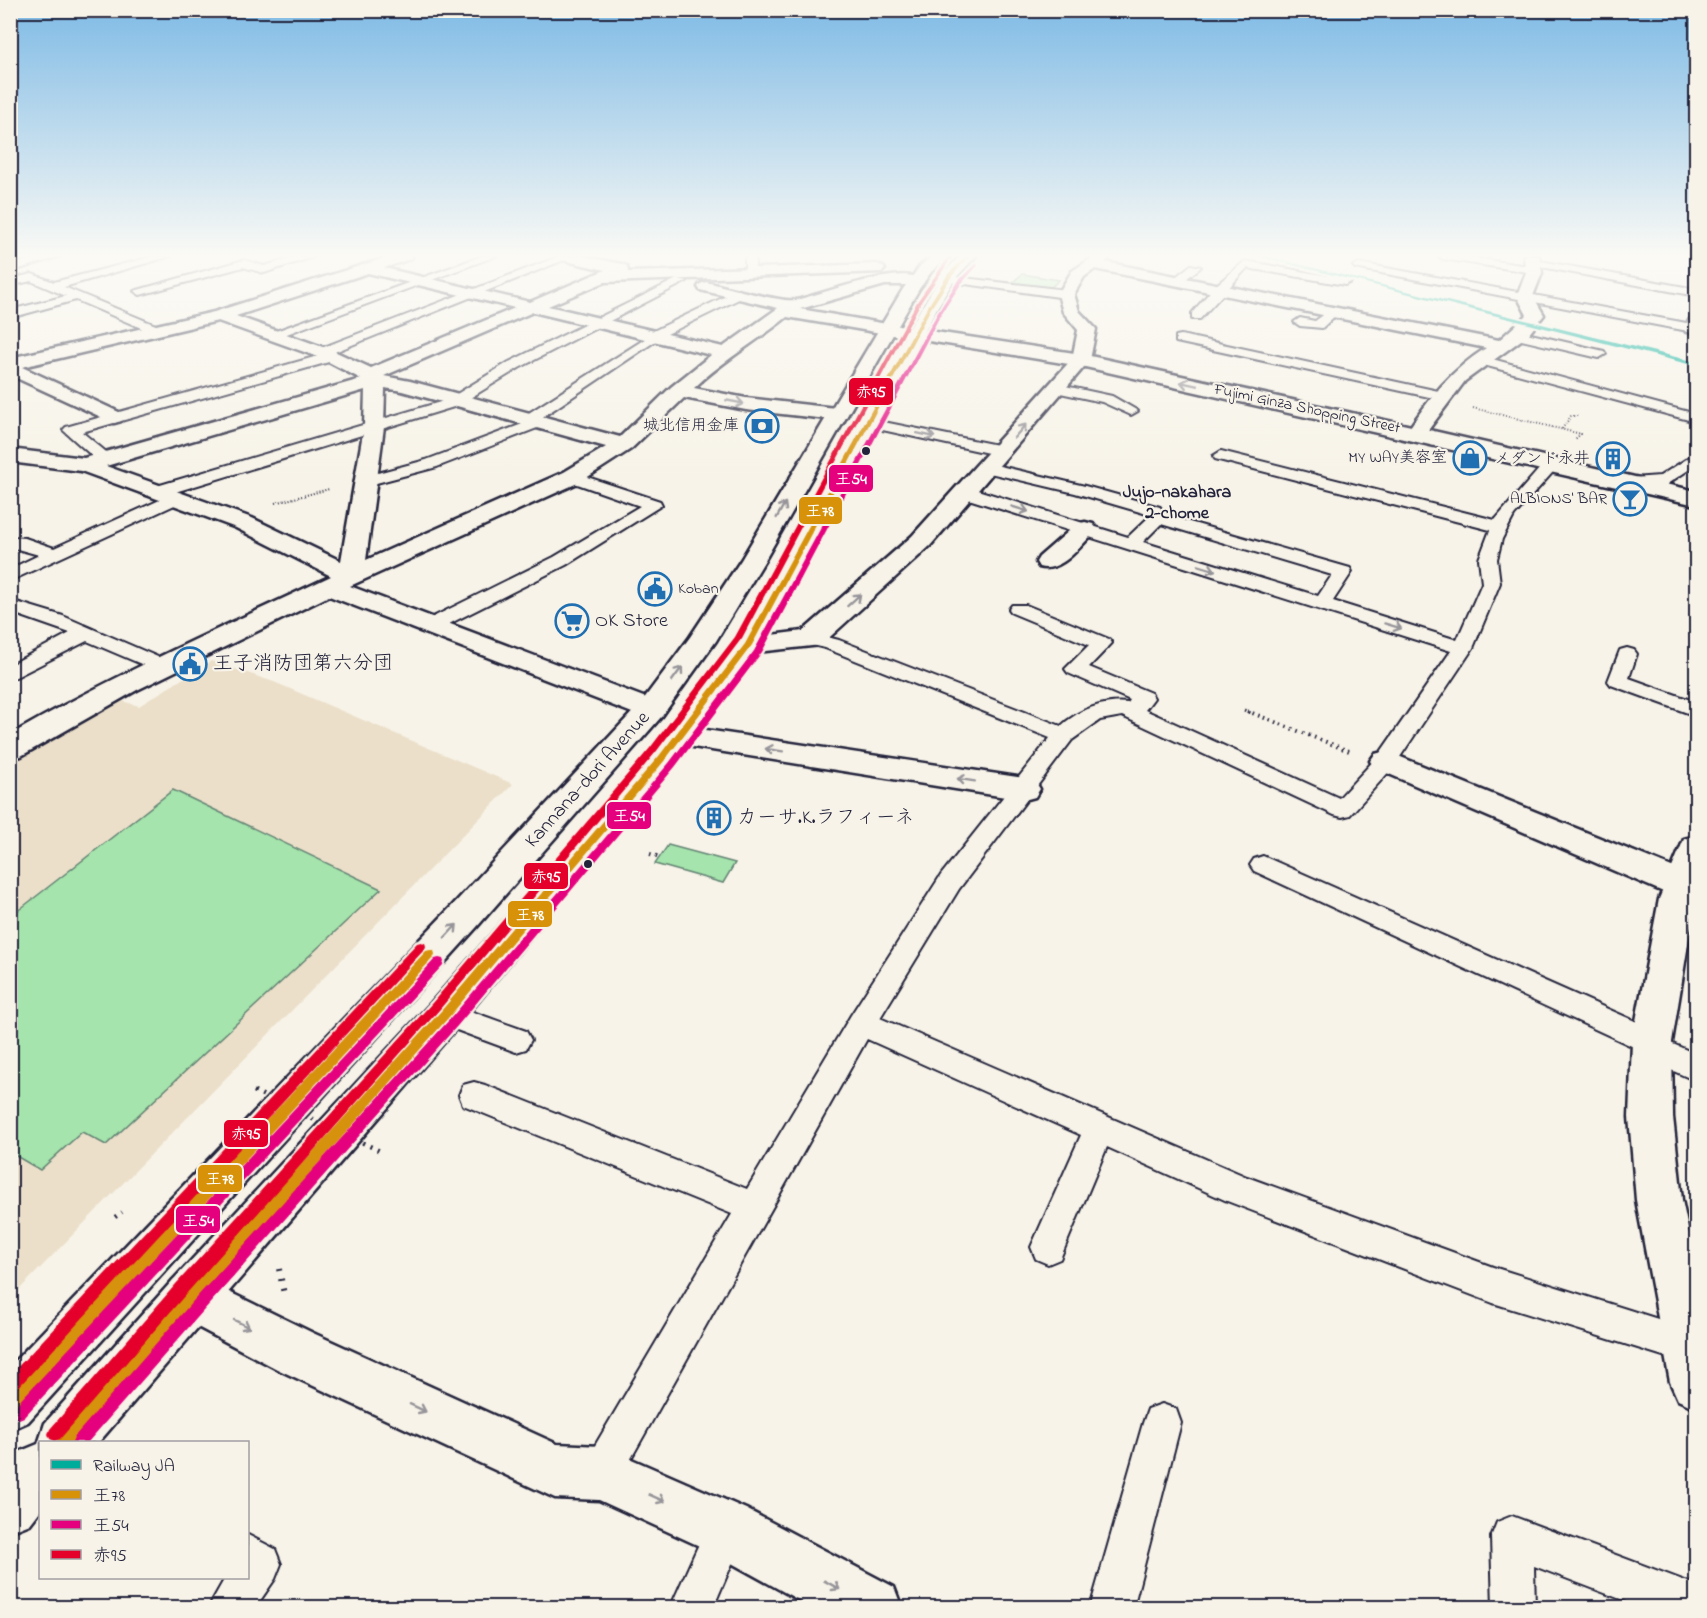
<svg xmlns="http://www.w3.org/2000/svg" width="1707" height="1618" font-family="'Indie Flower','Klee One',sans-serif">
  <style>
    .built { fill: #ebdfc9 }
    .green { fill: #a5e4ac; stroke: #648374; stroke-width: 1.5 }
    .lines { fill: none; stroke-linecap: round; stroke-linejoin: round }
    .lane-casing { stroke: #22223b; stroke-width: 4 }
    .street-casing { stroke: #22223b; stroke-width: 5 }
    .secondary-casing { stroke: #22223b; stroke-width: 5 }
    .primary-casing { stroke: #22223b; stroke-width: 5 }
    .path-far4 { stroke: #22223b; stroke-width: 2; stroke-dasharray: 1 2; stroke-linecap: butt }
    .path-far3 { stroke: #22223b; stroke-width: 3; stroke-dasharray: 1.5 4; stroke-linecap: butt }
    .path-far2 { stroke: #22223b; stroke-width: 4; stroke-dasharray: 1.5 4.5; stroke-linecap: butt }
    .path-far1 { stroke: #22223b; stroke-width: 4.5; stroke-dasharray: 2 6; stroke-linecap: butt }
    .path { stroke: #22223b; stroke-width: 6; stroke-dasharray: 2 8; stroke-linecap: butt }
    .lane { fill: #f7f3e8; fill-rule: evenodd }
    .street { fill: #f7f3e8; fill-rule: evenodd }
    .secondary { fill: #f7f3e8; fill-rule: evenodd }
    .primary { fill: #f7f3e8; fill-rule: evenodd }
    .path-bridge { stroke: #22223b; stroke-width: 4.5; stroke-dasharray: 2 6; stroke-linecap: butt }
    .bus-1-casing { stroke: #f7f3e8; stroke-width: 5 }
    .bus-2-casing { stroke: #f7f3e8; stroke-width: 5 }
    .bus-3-casing { stroke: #f7f3e8; stroke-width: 5 }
    .bus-1 { fill: #d79209; fill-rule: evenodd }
    .bus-2 { fill: #e5007d; fill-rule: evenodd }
    .bus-3 { fill: #e4002b; fill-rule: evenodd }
    .rail-1-casing { stroke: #f7f3e8; stroke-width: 5 }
    .rail-1 { fill: #00ac9a; fill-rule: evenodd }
    .oneway { stroke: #97959a }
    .bus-dot { fill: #22223b; stroke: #f7f3e8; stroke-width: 2 }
    .labels { text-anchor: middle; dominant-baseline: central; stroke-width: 4.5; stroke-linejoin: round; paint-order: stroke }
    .far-street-label { font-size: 16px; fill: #22223b; stroke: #f7f3e8 }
    .far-poi-label { font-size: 16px; fill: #22223b; stroke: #f7f3e8; text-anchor: end }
    .far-neighbourhood-label { font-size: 18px; font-weight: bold; fill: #22223b; stroke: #f7f3e8 }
    .poi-label { font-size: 20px; fill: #22223b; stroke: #f7f3e8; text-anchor: start }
    .street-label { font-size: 20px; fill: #22223b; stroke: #f7f3e8 }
    .line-badge { stroke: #f7f3e8; stroke-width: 2 }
    .badge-label { font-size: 16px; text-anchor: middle; font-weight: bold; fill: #fff }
  </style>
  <rect width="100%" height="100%" fill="#f7f3e8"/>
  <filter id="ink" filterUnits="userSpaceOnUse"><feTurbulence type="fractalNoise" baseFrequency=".0167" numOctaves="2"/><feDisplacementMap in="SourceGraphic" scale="12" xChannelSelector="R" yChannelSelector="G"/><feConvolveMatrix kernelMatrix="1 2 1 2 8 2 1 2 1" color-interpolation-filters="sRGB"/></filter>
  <g filter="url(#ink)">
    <polygon class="built" points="211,661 274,682 513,784 11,1298 11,764 93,705 109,697 139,706"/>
    <g class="green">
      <polygon points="1022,274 1059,280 1050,288 1012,283"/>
      <polygon points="173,790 381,889 106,1145 82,1132 40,1170 11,1153 11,916"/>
      <polygon points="668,845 735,863 723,883 655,864"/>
    </g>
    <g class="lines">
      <g class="lane-casing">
        <g id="lane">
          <polygon points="45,256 61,256 10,272 10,265"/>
          <polygon points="155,256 171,256 64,287 163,328 163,334 155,334 76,300 10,318 10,310 66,296 31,281 10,286 10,279 32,274 54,282"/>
          <polygon points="300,256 316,256 264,273 243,267 140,295 134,291 244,260 264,266"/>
          <polygon points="482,256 496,256 276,338 271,339 265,335"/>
          <polygon points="560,256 574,256 332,353 338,357 336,360 82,432 111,456 113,459 111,462 99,462 63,430 66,427 318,356 314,353 316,350"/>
          <polygon points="745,256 755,256 755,275 745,273"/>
          <polygon points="1438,256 1462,256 1534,267 1540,270 1534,273 1443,259"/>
          <polygon points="1535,260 1696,289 1696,296 1531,265 1531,261"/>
          <polygon points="1245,261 1345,279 1351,282 1345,285 1247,268 1200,319 1192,319 1192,313 1214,287"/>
          <polygon points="1359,263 1692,324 1696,325 1696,336 1688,331 1355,268 1353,266"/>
          <polygon points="1191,265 1201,267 1181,283 1173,283 1173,279"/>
          <polygon points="947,276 1066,290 1072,294 1066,298 943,281 941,279"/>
          <polygon points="677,279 687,281 519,368 457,406 162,496 150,496 148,492 150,488 447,400 509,362"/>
          <polygon points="739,290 745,294 743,297 663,336 541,418 547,422 545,425 437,467 365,486 357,481 359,478 426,460 525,423 522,419 524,416 648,337 649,333"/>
          <polygon points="1333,308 1339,312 1322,328 1300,326 1294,322 1300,318 1315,321"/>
          <polygon points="1518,331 1604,351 1606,354 1599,358 1513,338 1512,335"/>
          <polygon points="1181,335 1443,392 1450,396 1443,400 1176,342 1176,336"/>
          <polygon points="1481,356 1696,414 1696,422 1476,363 1476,357"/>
          <polygon points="1056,384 1112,396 1138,411 1131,415 1102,402 1051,391 1049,388"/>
          <polygon points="869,419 1002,446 1010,451 1002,456 864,426 862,423 864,420"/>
          <path d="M1221,451L1495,520L1546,461H1558L1560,464L1514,516L1502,539L1497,559L1500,583L1473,648L1394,766L1350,815L1342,817L1334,815L1122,716L1100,720L1072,740L959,889L880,1018L1247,1177L1493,1267L1696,1331V1361L1689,1364L1493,1303L1227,1201L1107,1147L1060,1259L1048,1264L1036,1259L1031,1247L1081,1135L867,1039L615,1487L601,1493L587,1487L581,1473L587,1459L732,1214L463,1105L459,1095L463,1085L474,1082L485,1085L747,1189L851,1015L941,875L1050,738L825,648L804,643L801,639L804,635L811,633L839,640L1061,726C1078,710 1104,700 1128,703L1130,700L1068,673L1065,669L1089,645L1012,613L1009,609L1012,605H1026L1109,639L1112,643L1089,667L1151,693L1154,698L1145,710L1339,798L1378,756L1451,651L959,496L957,492L959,488H971L1128,537L1149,517L1147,514L1075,493L981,471L979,468L987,463L1085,486L1160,507L1165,515L1350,568L1352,572L1333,601L1457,640L1482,583L1479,559L1490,530L1215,459L1213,456ZM1161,524L1332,575L1318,596L1143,542Z"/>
          <polygon points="1696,453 1696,465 1664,486 1632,488 1624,483 1632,478 1660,476"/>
          <polygon points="572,472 660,501 662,505 566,565 437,630 423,630 420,626 423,622 554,557 640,506 566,480 564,477"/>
          <polygon points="173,494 181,499 179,503 10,581 10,569 39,555 10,547 10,537 25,538 54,548"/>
          <polygon points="10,600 63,616 167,661 170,665 167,669 153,669 87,641 10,680 10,665 70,633 10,612"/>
          <polygon points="1627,648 1634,650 1637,654 1629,678 1696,702 1696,716 1611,685 1608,681 1620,650"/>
          <polygon points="1263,856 1662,1033 1666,1041 1696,1054 1696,1081 1642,1057 1638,1049 1254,871 1250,865 1254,859"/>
          <polygon points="445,1002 526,1031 531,1040 526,1049 516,1052 435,1022 431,1014 435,1006"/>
          <polygon points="1162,1404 1176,1409 1181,1423 1133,1608 1090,1608 1143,1423 1148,1409"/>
          <polygon points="726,1508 740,1515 747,1529 713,1608 670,1608 712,1515"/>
          <polygon points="1512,1516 1696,1585 1696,1608 1644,1608 1534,1566 1535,1608 1493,1608 1491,1537 1497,1522"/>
          <polygon points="248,1535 275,1549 281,1564 275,1579 255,1608 208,1608 225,1578 248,1578"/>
        </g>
      </g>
      <g class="street-casing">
        <g id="street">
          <path d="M391,256H413L410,259L384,268L530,302L605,270L558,259L556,256H582L622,264L627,266L628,272L877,264L882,266L885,269L882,272L605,282L548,306L723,347L778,308L700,290L698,287L700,284L706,282C724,286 782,303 796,300C820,295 907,261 924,282L922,285H885L800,309L916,329L925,334L916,339L787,317C756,342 722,361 694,388L746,398L836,408L843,410L846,414L843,418L836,420L746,410L684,398L631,449L580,482L350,586L662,704L666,710L662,716L651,719L640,716L329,596L137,690L21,756L10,759V735C114,675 223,627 331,576L236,528L81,471L10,462V449L84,458L361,379L321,358L218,321L22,367L121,413L124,417L121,421L114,423L10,375V358L214,312ZM368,273L515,308L371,368L334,351L236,316ZM533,312L711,355L671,387L620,437L410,381L384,376ZM385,388L402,391L606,447L564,472L366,560L384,427ZM365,390L364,427L341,561L252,518L106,466Z"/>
          <path d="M1095,256H1111L1105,262L1499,340L1527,315L1517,296L1526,273L1524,256H1539L1542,273L1533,296L1544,315L1528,335L1465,381L1423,437H1409L1406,433C1429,399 1451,370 1486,348L1095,269L1084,277L1074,294L1079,311L1096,329L1090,360L930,546L821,645L748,653L738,651L734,645L738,639L803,631L912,536L1072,359L1078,330L1063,312L1058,294L1072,271Z"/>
          <polygon points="1696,318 1696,332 1686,332 1683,328 1690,319"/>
          <path d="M1085,522L1093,524L1097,529L1093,534C1078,548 1061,573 1039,567L1036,562L1039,557L1077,524Z"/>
          <polygon points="679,726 1024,778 1035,781 1040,789 1035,797 1024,800 668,743 664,736 668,729"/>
          <polygon points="1386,751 1694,876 1696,889 1694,894 1681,898 1668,894 1375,768 1370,761 1375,754"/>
          <polygon points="190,1273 313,1333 557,1444 601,1446 620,1454 746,1509 894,1587 902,1608 813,1608 706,1549 599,1500 555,1498 277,1369 173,1314 166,1297 173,1280"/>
        </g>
      </g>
      <g class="secondary-casing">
        <g id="secondary">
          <polygon points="916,329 1081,354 1416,427 1696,491 1696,505 1081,366 910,338 907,334"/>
          <polygon points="1696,836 1696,895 1672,1042 1673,1117 1682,1200 1696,1267 1696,1408 1678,1400 1670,1382 1636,1200 1629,1117 1632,1042 1659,899 1684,839"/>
        </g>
      </g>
      <g class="primary-casing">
        <g id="primary">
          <polygon points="932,256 949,256 931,272 919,289 765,560 716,641 662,716 476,928 28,1422 10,1430 10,1366 450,908 640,704 690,637 741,560 903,289 920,266"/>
          <polygon points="960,256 976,256 955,279 937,308 758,651 673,765 459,1025 99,1442 40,1442 40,1511 30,1524 10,1532 10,1462 21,1451 38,1444 45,1423 173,1280 431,1003 651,751 735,643 921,308 944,272"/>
        </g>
      </g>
      <g class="path-far4">
        <polyline points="1473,408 1581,434 1575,439"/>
        <polyline points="1562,429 1571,416 1578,416"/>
        <polyline points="275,503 329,489"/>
      </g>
      <polyline class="path-far3" points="1244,710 1251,713"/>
      <g class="path-far2">
        <polyline points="1247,711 1349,751"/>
        <polyline points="650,854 660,857"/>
      </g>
      <polyline class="path-far1" points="115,1217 122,1212"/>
      <polyline class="path" points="279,1269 284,1294"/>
      <use href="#lane" class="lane"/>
      <use href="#street" class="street"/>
      <use href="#secondary" class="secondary"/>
      <use href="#primary" class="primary"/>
      <polyline class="path-bridge" points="254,1091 380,1151"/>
      <g class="bus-1-casing">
        <g id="bus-1">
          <polygon points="966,256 970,256 952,276 931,308 752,645 665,760 449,1017 195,1302 73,1442 57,1442 59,1437 185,1292 441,1011 659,756 745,644 927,308 948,274"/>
          <polygon points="430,950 434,951 435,954 434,957 15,1408 10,1410 10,1392 426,951"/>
        </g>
      </g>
      <g class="bus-2-casing">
        <g id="bus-2">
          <polygon points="975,264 978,265 961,284 941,314 762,652 675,767 458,1025 204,1310 88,1442 72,1442 74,1437 194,1300 450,1019 669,763 754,651 937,314 957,282"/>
          <polygon points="439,958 443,959 444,962 443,965 24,1417 19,1419 14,1417 12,1412 14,1407 435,959"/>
        </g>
      </g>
      <g class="bus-3-casing">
        <g id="bus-3">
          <polygon points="949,256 953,256 921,302 742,638 656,752 440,1009 186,1294 60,1439 55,1441 50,1439 48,1434 50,1429 176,1284 432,1003 650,748 735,637 917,302"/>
          <polygon points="421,942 425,943 426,946 425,949 15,1391 10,1393 10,1375 417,943"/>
        </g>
      </g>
      <use href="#bus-1" class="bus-1"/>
      <use href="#bus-2" class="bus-2"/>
      <use href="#bus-3" class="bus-3"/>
      <g class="rail-1-casing">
        <polygon id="rail-1" points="1258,256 1264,256 1696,362 1696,366"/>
      </g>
      <use href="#rail-1" class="rail-1"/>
    </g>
    <defs><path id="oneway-shaft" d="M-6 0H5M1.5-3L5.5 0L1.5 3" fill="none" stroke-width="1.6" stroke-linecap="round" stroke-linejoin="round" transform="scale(1.5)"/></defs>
    <g class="oneway">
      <use href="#oneway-shaft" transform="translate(1189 384) rotate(-168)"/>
      <use href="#oneway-shaft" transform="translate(735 402) rotate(11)"/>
      <use href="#oneway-shaft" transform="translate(1020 431) rotate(-49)"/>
      <use href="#oneway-shaft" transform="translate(926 435) rotate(12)"/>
      <use href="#oneway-shaft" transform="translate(1020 509) rotate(17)"/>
      <use href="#oneway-shaft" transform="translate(781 510) rotate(-61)"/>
      <use href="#oneway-shaft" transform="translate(1207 568) rotate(17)"/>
      <use href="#oneway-shaft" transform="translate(854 600) rotate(-42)"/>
      <use href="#oneway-shaft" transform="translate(1393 626) rotate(17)"/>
      <use href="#oneway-shaft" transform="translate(677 674) rotate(-54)"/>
      <use href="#oneway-shaft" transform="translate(774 750) rotate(-171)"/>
      <use href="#oneway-shaft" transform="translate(966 780) rotate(-171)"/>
      <use href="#oneway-shaft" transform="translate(451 931) rotate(-47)"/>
      <use href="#oneway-shaft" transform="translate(242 1324) rotate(27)"/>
      <use href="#oneway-shaft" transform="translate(418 1408) rotate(25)"/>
      <use href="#oneway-shaft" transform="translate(657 1498) rotate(24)"/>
      <use href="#oneway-shaft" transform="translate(832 1585) rotate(29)"/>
    </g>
  </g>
  <linearGradient id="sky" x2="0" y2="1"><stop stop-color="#7ebae5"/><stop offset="0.53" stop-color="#fbfaf5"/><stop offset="1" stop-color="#fbfaf5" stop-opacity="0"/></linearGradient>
  <rect width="1707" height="482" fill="url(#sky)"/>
  <defs>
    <g id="bank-ring" transform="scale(1.725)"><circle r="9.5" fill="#f7f3e8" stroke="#1f6fb2" stroke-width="1.5"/><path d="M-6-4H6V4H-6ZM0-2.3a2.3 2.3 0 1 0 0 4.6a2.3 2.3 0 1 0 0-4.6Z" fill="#1f6fb2"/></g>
    <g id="shop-ring" transform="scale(1.725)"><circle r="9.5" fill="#f7f3e8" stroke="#1f6fb2" stroke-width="1.5"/><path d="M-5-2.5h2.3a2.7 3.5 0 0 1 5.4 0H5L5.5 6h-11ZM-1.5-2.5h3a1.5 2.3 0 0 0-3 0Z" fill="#1f6fb2"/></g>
    <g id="building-ring" transform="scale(1.725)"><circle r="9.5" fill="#f7f3e8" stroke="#1f6fb2" stroke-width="1.5"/><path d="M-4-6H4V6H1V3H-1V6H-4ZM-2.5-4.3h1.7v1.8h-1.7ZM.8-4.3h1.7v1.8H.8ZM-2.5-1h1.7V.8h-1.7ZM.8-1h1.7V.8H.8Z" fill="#1f6fb2"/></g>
    <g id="bar-ring" transform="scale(1.725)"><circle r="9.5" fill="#f7f3e8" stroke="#1f6fb2" stroke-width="1.5"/><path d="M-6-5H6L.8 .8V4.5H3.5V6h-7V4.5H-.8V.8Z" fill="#1f6fb2"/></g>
    <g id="civic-ring" transform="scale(1.725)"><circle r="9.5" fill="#f7f3e8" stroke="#1f6fb2" stroke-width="1.5"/><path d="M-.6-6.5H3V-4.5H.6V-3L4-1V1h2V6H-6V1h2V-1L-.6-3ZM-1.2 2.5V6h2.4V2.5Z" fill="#1f6fb2"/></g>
    <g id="supermarket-ring" transform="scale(1.725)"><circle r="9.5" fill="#f7f3e8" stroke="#1f6fb2" stroke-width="1.5"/><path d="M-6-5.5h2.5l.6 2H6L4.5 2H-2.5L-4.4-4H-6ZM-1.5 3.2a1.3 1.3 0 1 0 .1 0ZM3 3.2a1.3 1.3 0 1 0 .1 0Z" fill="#1f6fb2"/></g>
  </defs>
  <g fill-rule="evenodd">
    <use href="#bank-ring" x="762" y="426"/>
    <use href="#shop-ring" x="1470" y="458"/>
    <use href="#building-ring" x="1613" y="459"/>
    <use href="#bar-ring" x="1630" y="499"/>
    <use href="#civic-ring" x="655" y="589"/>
    <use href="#supermarket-ring" x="572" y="621"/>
    <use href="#civic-ring" x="190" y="664"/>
    <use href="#building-ring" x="714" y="818"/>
  </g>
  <g class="bus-dot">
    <circle cx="866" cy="451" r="5"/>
    <circle cx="588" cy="864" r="5"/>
  </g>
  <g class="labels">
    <g class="far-street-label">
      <text transform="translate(1307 409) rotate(12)">Fujimi Ginza Shopping Street</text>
    </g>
    <g class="far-poi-label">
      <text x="739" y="426">城北信用金庫</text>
      <text x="1447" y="458">MY WAY美容室</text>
      <text x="1590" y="459">メダンド永井</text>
      <text x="1607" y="499">ALBIONS' BAR</text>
      <text x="678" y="589" text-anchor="start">Koban</text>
    </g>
    <g class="far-neighbourhood-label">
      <text x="1177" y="493">Jujo-nakahara<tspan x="1177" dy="21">2-chome</tspan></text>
    </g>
    <g class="poi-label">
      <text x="595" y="621">OK Store</text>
      <text x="213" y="664">王子消防団第六分団</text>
      <text x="737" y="818">カーサ.K.ラフィーネ</text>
    </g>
    <g class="street-label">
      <text transform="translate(588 780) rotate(-48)">Kannana-dori Avenue</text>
    </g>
  </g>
  <g class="line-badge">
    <rect x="848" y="377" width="46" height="29" rx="6" fill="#e4002b"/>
    <rect x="828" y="464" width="46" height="29" rx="6" fill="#e5007d"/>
    <rect x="798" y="496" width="45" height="29" rx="6" fill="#d79209"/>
    <rect x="606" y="801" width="46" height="29" rx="6" fill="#e5007d"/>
    <rect x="523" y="862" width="46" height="28" rx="6" fill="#e4002b"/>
    <rect x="507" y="900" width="46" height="28" rx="6" fill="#d79209"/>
    <rect x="223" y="1119" width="46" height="29" rx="6" fill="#e4002b"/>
    <rect x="197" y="1164" width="46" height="29" rx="6" fill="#d79209"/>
    <rect x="175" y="1205" width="46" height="29" rx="6" fill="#e5007d"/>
  </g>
  <g class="badge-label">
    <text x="871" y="397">赤95</text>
    <text x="851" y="484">王54</text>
    <text x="820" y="516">王78</text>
    <text x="629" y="821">王54</text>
    <text x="546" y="882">赤95</text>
    <text x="530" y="920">王78</text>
    <text x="246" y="1139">赤95</text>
    <text x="220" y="1184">王78</text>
    <text x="198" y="1226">王54</text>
  </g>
  <rect width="1707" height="1618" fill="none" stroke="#f7f3e8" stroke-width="36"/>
  <rect x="18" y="18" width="1671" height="1582" fill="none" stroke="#22223b" stroke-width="2" filter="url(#ink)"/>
  <rect x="39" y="1441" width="210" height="138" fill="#f7f3e8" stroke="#a29fa3" stroke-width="1.5"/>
  <rect x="51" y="1460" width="30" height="9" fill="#00ac9a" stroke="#a29fa3" stroke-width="1.5"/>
  <text x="93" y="1471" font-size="18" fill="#22223b">Railway JA</text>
  <rect x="51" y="1490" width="30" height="9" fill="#d79209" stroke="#a29fa3" stroke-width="1.5"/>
  <text x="93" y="1501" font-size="18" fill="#22223b">王78</text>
  <rect x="51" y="1520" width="30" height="9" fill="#e5007d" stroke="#a29fa3" stroke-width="1.5"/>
  <text x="93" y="1531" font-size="18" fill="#22223b">王54</text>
  <rect x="51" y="1550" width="30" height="9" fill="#e4002b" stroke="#a29fa3" stroke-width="1.5"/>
  <text x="93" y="1561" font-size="18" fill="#22223b">赤95</text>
</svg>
